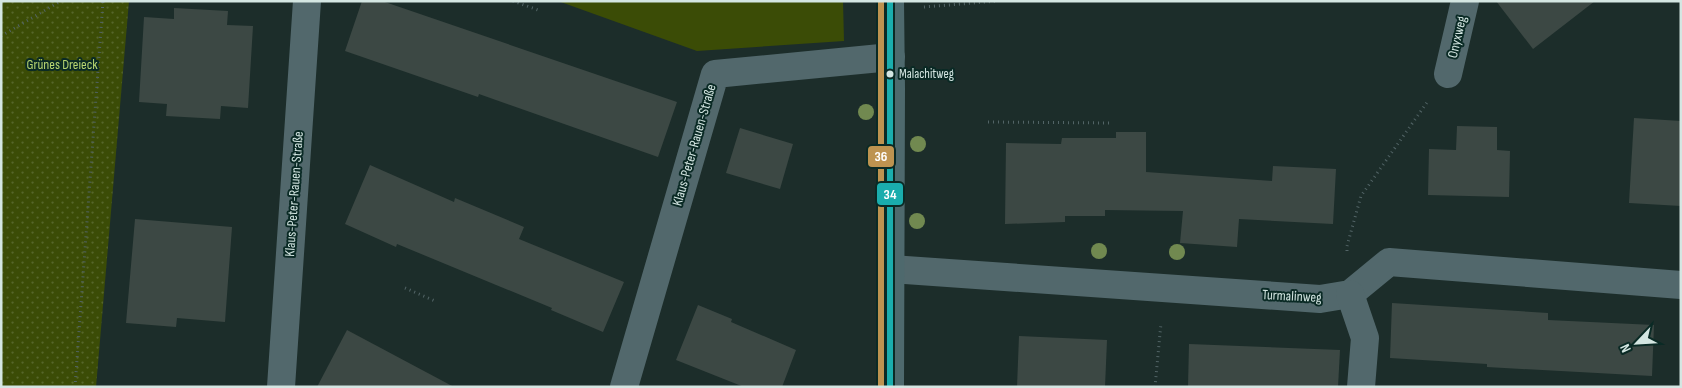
<svg xmlns="http://www.w3.org/2000/svg" width="1682" height="388" font-family="'Sofia Sans Condensed',sans-serif">
  <style>
    .grass { fill: #3b4c06 }
    .park { fill: url(#park-dots) }
    .building { fill: #3c4844 }
    .lines { fill: none; stroke-linecap: round; stroke-linejoin: round }
    .path { stroke: #526466; stroke-width: 3; stroke-dasharray: 1 4; stroke-linecap: butt }
    .street { stroke: #52686c; stroke-width: 28 }
    .secondary { stroke: #4e696d; stroke-width: 28 }
    .bus-1-casing { stroke: #0a2a25; stroke-width: 10 }
    .bus-2-casing { stroke: #0a2a25; stroke-width: 10 }
    .bus-1 { stroke: #1aadad; stroke-width: 6 }
    .bus-2 { stroke: #bd9350; stroke-width: 6 }
    .tree { fill: #718950 }
    .bus-dot { fill: #d4e6e2; stroke: #0a2a25; stroke-width: 2 }
    .labels { text-anchor: middle; dominant-baseline: central; stroke-width: 4; stroke-linejoin: round; paint-order: stroke }
    .bus-label { font-size: 13px; fill: #d4e6e2; stroke: #0a2a25; text-anchor: start }
    .street-label { font-size: 14px; fill: #d4e6e2; stroke: #0a2a25 }
    .park-label { font-size: 14px; fill: #b7d570; stroke: #0a2a25 }
    .line-badge { stroke: #0a2a25; stroke-width: 2 }
    .badge-label { font-size: 14px; text-anchor: middle; font-weight: bold; fill: #fff }
  </style>
  <defs>
    <pattern id="park-dots" width="8" height="8" patternUnits="userSpaceOnUse" patternTransform="scale(1.25)"><rect width="8" height="8" fill="#3b4c06"/><path d="M2 2h.1M6 6h.1" fill="none" stroke="#56662a" stroke-width="1.8" stroke-linecap="round"/></pattern>
  </defs>
  <rect width="100%" height="100%" fill="#1c2d2a"/>
  <polygon class="grass" points="558,1 843,1 844,41 697,51"/>
  <polygon class="park" points="1,1 129,1 96,387 1,387"/>
  <g class="building">
    <polygon points="362,1 382,1 677,102 658,157 479,94 478,97 345,51"/>
    <polygon points="1496,1 1595,1 1533,49"/>
    <polygon points="174,8 228,11 227,25 253,26 248,108 221,106 220,119 166,116 167,104 139,102 144,17 174,19"/>
    <polygon points="1634,118 1681,121 1681,206 1629,203"/>
    <polygon points="1457,126 1497,127 1497,150 1510,151 1509,197 1428,195 1429,149 1456,150"/>
    <polygon points="740,128 793,144 780,189 726,173"/>
    <polygon points="1116,132 1146,132 1146,172 1272,181 1273,166 1336,169 1333,224 1239,219 1237,247 1180,243 1183,211 1105,210 1105,216 1065,216 1065,222 1005,224 1006,143 1061,144 1062,138 1116,138"/>
    <polygon points="370,165 454,202 455,198 524,227 519,239 624,282 603,332 551,310 552,308 397,244 396,247 345,224"/>
    <polygon points="135,219 232,227 225,322 177,318 176,327 126,323"/>
    <polygon points="1392,303 1548,313 1548,320 1654,325 1652,376 1487,367 1487,364 1390,358"/>
    <polygon points="698,305 732,319 731,322 796,350 782,387 744,387 676,360"/>
    <polygon points="347,330 454,387 317,387"/>
    <polygon points="1019,336 1107,340 1105,387 1017,387"/>
    <polygon points="1189,344 1340,350 1338,387 1188,387"/>
  </g>
  <g class="lines">
    <g class="path">
      <polyline points="513,1 538,10"/>
      <polyline points="924,7 998,1"/>
      <polyline points="1,36 61,1"/>
      <polyline points="988,122 1112,123"/>
      <polyline points="1347,251 1347,246 1361,196 1428,101"/>
      <polyline points="405,288 435,301"/>
      <polyline points="75,387 103,1"/>
      <polyline points="1155,387 1161,323"/>
    </g>
    <g class="street">
      <polyline points="1448,74 1465,1"/>
      <polyline points="891,269 1320,299 1350,294 1389,262 1681,285"/>
      <polyline points="1350,294 1365,338 1361,387"/>
      <polyline points="281,387 307,1"/>
      <polyline points="624,387 715,74 891,57"/>
    </g>
    <polyline class="secondary" points="890,1 891,89 890,387"/>
    <g class="bus-1-casing">
      <polyline id="bus-1" points="890,387 890,1"/>
    </g>
    <g class="bus-2-casing">
      <polyline id="bus-2" points="881,387 881,1"/>
    </g>
    <use href="#bus-1" class="bus-1"/>
    <use href="#bus-2" class="bus-2"/>
  </g>
  <g class="tree">
    <circle cx="866" cy="112" r="8"/>
    <circle cx="918" cy="144" r="8"/>
    <circle cx="917" cy="221" r="8"/>
    <circle cx="1099" cy="251" r="8"/>
    <circle cx="1177" cy="252" r="8"/>
  </g>
  <circle class="bus-dot" cx="890" cy="74" r="4.5"/>
  <g class="labels">
    <g class="bus-label">
      <text x="899" y="74">Malachitweg</text>
    </g>
    <g class="street-label">
      <text transform="translate(1457 37) rotate(-77)">Onyxweg</text>
      <text transform="translate(694 145) rotate(-74)">Klaus-Peter-Rauen-Straße</text>
      <text transform="translate(294 194) rotate(-86)">Klaus-Peter-Rauen-Straße</text>
      <text transform="translate(1292 296) rotate(3)">Turmalinweg</text>
    </g>
    <g class="park-label">
      <text x="62" y="64">Grünes Dreieck</text>
    </g>
  </g>
  <g class="line-badge">
    <rect x="867" y="145" width="28" height="23" rx="5" fill="#bd9350"/>
    <rect x="876" y="182" width="28" height="24" rx="5" fill="#1aadad"/>
  </g>
  <g class="badge-label">
    <text x="881" y="161">36</text>
    <text x="890" y="199">34</text>
  </g>
  <rect width="1682" height="388" fill="none" stroke="#d4e6e2" stroke-width="5"/>
  <g transform="translate(1637 343) rotate(245)" stroke="#0a2a25" stroke-width="4" paint-order="stroke">
  <path d="M0-4L9 19L0 12L-9 19Z" fill="#d4e6e2"/>
  <text y="-8" font-size="14" font-weight="bold" text-anchor="middle" fill="#d4e6e2">N</text>
  </g>
</svg>
